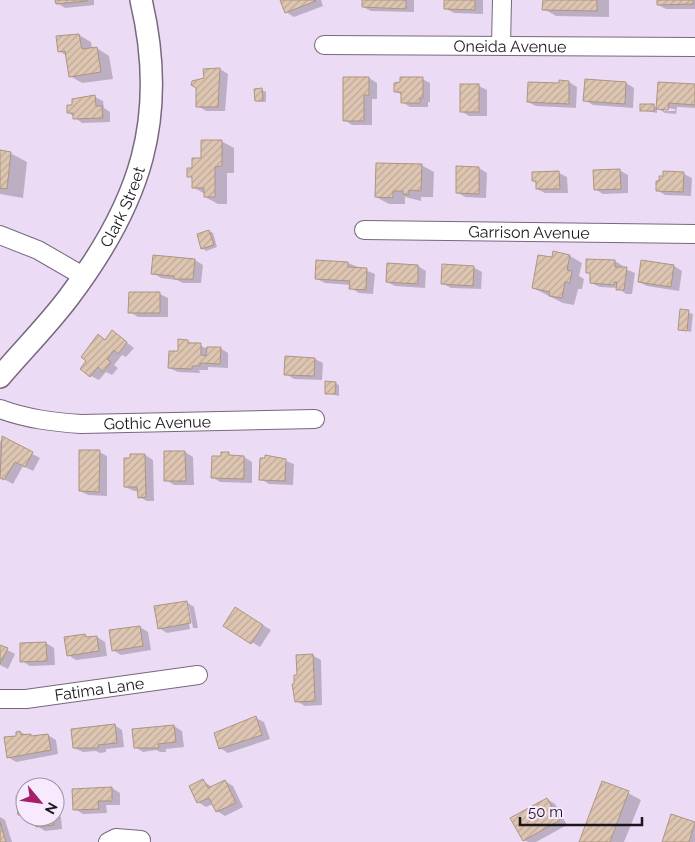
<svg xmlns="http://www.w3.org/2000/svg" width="695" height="842" font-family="Raleway,sans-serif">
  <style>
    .shadow { fill: #0003; fill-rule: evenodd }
    .building { fill: url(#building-hatch); stroke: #ac9582 }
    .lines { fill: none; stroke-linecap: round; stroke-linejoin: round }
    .minor-casing { stroke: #77687e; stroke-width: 20 }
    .tertiary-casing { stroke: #77687e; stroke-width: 24 }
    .minor { stroke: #fff; stroke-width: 18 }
    .tertiary { stroke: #fff; stroke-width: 21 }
    .labels { text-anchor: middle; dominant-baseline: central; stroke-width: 4; stroke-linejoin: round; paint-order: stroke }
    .street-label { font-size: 16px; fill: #1b151e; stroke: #f7e9fe }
  </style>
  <defs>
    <pattern id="building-hatch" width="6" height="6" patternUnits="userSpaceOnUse" patternTransform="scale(1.25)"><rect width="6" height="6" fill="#ddc5b1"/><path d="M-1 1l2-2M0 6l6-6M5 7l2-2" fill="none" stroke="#bda898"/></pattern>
  </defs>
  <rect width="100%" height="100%" fill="#ecdbf4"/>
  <g class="shadow">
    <polygon points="57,0 94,0 94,5 65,8 57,3"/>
    <polygon points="282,0 321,0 323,6 294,17 286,12"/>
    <polygon points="363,0 414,0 414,12 371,11 363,7"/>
    <polygon points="446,0 483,0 483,14 454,13 445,8"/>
    <polygon points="544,0 609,0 609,17 556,16 544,9"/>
    <polygon points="658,0 695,0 695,9 666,9 658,5"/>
    <polygon points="79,35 91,42 92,49 97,48 109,56 113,79 82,83 70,76 67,56 59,51"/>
    <polygon points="220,69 228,74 225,111 206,111 198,106 197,88 193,83 194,80 205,79"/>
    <polygon points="369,78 377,83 377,99 372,99 372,125 352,125 344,120"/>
    <polygon points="422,79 430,83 430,102 428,102 428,107 410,107 402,102 402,95 395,91"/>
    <polygon points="586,80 626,83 634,88 633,108 593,105 585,100"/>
    <polygon points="561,81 569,82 577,87 576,108 536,106 528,102 561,84"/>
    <path d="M695,85V108L677,107L676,114L665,113L657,108V113L641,110L654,106L657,108ZM664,108L675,109V111H664Z"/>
    <polygon points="479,86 487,90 487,116 469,116 461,111"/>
    <polygon points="262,90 266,92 266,102 256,101"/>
    <polygon points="95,97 103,101 104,108 110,112 110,122 82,123 69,113 73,106"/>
    <polygon points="221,141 234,148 234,173 227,173 227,204 218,204 205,197 205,194 193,187 193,179 189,176"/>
    <polygon points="0,152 10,153 27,162 23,198 0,194"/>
    <polygon points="421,165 434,172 433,197 421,197 421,201 405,197 405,204 389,204 376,197"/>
    <polygon points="479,168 487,173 486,198 465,197 457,192"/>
    <polygon points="619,170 628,175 628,193 603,194 595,189"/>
    <polygon points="559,173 567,177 568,193 545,193 537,189 537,183 533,181"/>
    <polygon points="684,174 692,178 691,196 665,195 657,190"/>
    <polygon points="209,231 213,233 217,247 206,251 202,248"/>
    <polygon points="155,256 195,260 203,265 201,283 183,283 177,280 161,278 153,273"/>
    <polygon points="570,256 582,263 579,276 584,279 582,289 578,289 574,305 563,303 533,288 553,259"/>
    <polygon points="615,261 623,266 623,268 635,273 632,294 626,294 618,288 600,287 591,283 591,275 587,272"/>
    <polygon points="348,263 375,274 373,294 359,293 351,288 351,285 325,283 317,279"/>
    <polygon points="388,265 418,266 426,271 425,288 395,286 387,282"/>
    <polygon points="674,266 682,271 679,291 647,286 639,282"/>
    <polygon points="473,267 482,272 481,289 451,288 442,283"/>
    <polygon points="160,294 168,298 168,317 138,317 130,312"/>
    <polygon points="681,311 693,314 691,332 679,329"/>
    <polygon points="113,332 134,348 126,357 122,355 114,365 118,368 112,375 106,372 99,380 91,376 88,361 98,336 105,340"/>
    <polygon points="187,341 206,348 220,348 228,353 228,368 208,367 208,370 199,370 200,373 178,372 169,368"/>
    <polygon points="315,359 323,363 322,380 294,379 286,374"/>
    <polygon points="335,383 339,385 339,396 326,393"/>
    <polygon points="2,438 40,458 33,471 23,466 13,484 0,477 0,442"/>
    <polygon points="99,452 107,456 107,496 88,495 80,491"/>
    <polygon points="185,452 193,457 194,485 174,485 166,480"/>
    <polygon points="228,454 234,457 244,457 252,462 252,483 220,482 212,477 222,458"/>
    <polygon points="145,455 153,460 154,501 147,501 139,497 139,491 134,491 125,487"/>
    <polygon points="266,456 275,457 294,464 293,485 269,484 261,479"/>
    <polygon points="186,602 194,607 198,628 193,628 189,606 186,606 190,629 167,633 159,628"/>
    <polygon points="236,609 271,630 260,647 225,626"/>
    <polygon points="140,627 148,632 151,650 121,655 113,650"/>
    <polygon points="85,635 89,638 97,637 105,642 107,656 76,660 68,655"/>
    <polygon points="46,643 54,648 55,665 30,666 22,661"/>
    <polygon points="0,646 15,654 8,669 0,665"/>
    <polygon points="312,655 321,660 322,705 305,706 296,701 298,676"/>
    <polygon points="256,718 264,722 270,739 228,753 220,748"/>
    <polygon points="114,725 122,730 124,747 106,749 106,752 100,753 96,751 83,752 74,748"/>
    <polygon points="174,726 182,731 184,747 166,749 166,752 160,752 156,750 143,752 135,747"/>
    <polygon points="20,732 34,737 48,735 56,740 58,754 16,762 8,757"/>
    <polygon points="203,781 212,787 225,781 233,786 243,807 225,816 217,811 213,804 206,807 198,802"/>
    <polygon points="112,788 120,793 120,805 106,805 107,813 83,814 75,809"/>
    <polygon points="628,793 641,800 624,842 580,842"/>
    <polygon points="25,796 25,817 55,817 55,813 61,817 62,829 45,831 37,826 36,818 28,819 20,815"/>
    <polygon points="547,799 555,804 567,825 536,842 528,842 524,840"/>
    <polygon points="671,816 695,824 695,842 663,842"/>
    <polygon points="0,817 5,820 12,842 0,842"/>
  </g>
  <g class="building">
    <polygon points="55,0 87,0 87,1 56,4"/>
    <polygon points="280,0 315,0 316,1 285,13"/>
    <polygon points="362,0 406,0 406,9 362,7"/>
    <polygon points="444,0 475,0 475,10 444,9"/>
    <polygon points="543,0 597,0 597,11 542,10"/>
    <polygon points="657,0 693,0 693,4 657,5"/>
    <polygon points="79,34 82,49 97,47 101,72 69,77 65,51 58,52 56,36"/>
    <polygon points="220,68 218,107 196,107 196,88 191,85 192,81 204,78 203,69"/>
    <polygon points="343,77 369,77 369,95 364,95 364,121 343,121"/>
    <polygon points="400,77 423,77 423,98 420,98 420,103 401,103 401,92 394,92 394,83 400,82"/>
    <polygon points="585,79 626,82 625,104 583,101"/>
    <polygon points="559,80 569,81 569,104 527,102 528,82 559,83"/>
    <polygon points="658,82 695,84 695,105 669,103 668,110 656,109"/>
    <rect x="460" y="84" width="19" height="28"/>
    <polygon points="262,88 263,101 255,101 254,89"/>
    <polygon points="95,95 96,106 102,106 103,118 73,119 73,113 67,113 67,105 72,105 72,99"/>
    <rect x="640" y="104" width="14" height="7"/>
    <polygon points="201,140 222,140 222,166 215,167 215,197 204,197 204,188 192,188 192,177 187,177 187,168 192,168 192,158 201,158"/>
    <polygon points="0,150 11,152 7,189 0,188"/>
    <polygon points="376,163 422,164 421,191 409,190 409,195 403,194 403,191 393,191 393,198 375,197"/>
    <polygon points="456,166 479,167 479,194 456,193"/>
    <polygon points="620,169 621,189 594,190 593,170"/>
    <polygon points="559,171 560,189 536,189 536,181 532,181 532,172"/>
    <polygon points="663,171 684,172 683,192 656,191 656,181 659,181 659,176 663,176"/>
    <polygon points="209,230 214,245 201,249 197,234"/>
    <polygon points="553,251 570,255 567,270 572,271 570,283 565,282 562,298 549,296 550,292 532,288 538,255 552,257"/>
    <polygon points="153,255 195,259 193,279 174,279 174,276 151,274"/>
    <polygon points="586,259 615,260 615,267 627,267 624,290 616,290 617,282 614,282 614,285 590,283 590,273 586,273"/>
    <polygon points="316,260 348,262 348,267 367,268 366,290 349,289 350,281 315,279"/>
    <polygon points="641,260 674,265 671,287 638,282"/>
    <polygon points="387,263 418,265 418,284 386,282"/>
    <polygon points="442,264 474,266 473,286 441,284"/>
    <polygon points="129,292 160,292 160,313 128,313"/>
    <polygon points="680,309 689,310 687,331 678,330"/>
    <polygon points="112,330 127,342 118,354 114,350 107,359 111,362 103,372 98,367 90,377 80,369 86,361 81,357 98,334 105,340"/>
    <polygon points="178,339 188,340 188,343 201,343 201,355 206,356 207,347 221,347 220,364 200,363 200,366 192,366 192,369 168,368 169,351 178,351"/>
    <polygon points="285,356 315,358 314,376 284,375"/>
    <polygon points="325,381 336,382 335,394 325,394"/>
    <polygon points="2,436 33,452 25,467 15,462 4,480 0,478"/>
    <polygon points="79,450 100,450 99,492 79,491"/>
    <polygon points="164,451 185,451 186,481 164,481"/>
    <polygon points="221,452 229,452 229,455 244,456 244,479 211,478 212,456 221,456"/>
    <polygon points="130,454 145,454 146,497 138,498 137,487 124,487 124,458 130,458"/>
    <polygon points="265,455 286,459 285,481 259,480 260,458 265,458"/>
    <polygon points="187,601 191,623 158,629 154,606"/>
    <polygon points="235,607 263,625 251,644 223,626"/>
    <polygon points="140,626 143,646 112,651 109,630"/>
    <polygon points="85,634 86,637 97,636 99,651 67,656 64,637"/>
    <polygon points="46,642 47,661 20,662 20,643"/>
    <polygon points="0,645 8,648 0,664"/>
    <polygon points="313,654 315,701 295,702 292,684 294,684 294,675 297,675 296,655"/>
    <polygon points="256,716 262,735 219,749 214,733"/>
    <polygon points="115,724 117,743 98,745 98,748 73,748 71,729"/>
    <polygon points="174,725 176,742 158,744 159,748 134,748 132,729"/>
    <polygon points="20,731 21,735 31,734 31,736 48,734 51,750 7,758 4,737 16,736 16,732"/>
    <polygon points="203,779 208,788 225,780 236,803 216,812 209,798 197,803 189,786"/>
    <polygon points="602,781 629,791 610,842 579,842"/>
    <polygon points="112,787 112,801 98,801 99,809 73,810 72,789"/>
    <polygon points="25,795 25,815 18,815 16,796"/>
    <polygon points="547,798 560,820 523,841 510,818"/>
    <polygon points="671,814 695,822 689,842 662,842"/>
    <polygon points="35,817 53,817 54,825 36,827"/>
    <polygon points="0,822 6,842 0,842"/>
  </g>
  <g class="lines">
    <g class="minor-casing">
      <g id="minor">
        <path id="s1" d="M324,45L695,47"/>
        <polyline points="501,45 502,0"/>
        <path id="s2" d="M364,230L695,234"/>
        <polyline points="0,235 38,250 83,276"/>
        <path id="s3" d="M0,409C27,419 53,422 81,424L315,419"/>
        <path id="s4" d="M0,699H26L198,675"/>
        <polyline points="108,842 116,838 141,840"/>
      </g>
    </g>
    <g class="tertiary-casing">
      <g id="tertiary">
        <path id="s5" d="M0,377C22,351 48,325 69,297C140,203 169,118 141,0"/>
      </g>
    </g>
    <use href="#minor" class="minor"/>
    <use href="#tertiary" class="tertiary"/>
  </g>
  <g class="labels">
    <g class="street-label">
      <text stroke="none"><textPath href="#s1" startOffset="186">Oneida Avenue</textPath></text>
      <text stroke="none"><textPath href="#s5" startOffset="211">Clark Street</textPath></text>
      <text stroke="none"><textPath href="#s2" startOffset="165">Garrison Avenue</textPath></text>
      <text stroke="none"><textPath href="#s3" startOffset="159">Gothic Avenue</textPath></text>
      <text stroke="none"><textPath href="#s4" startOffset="100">Fatima Lane</textPath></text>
    </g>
  </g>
  <g transform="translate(40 802) rotate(119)"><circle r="24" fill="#f7e9fe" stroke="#9f94a4"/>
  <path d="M0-4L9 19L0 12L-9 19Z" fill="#a61f67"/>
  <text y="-8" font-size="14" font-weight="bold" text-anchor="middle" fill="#1b151e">N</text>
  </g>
  <path d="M520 817v8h122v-8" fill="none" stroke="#1b151e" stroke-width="2.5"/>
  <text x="528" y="817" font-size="15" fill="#1b151e" stroke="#f7e9fe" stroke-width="4" paint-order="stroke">50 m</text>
</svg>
